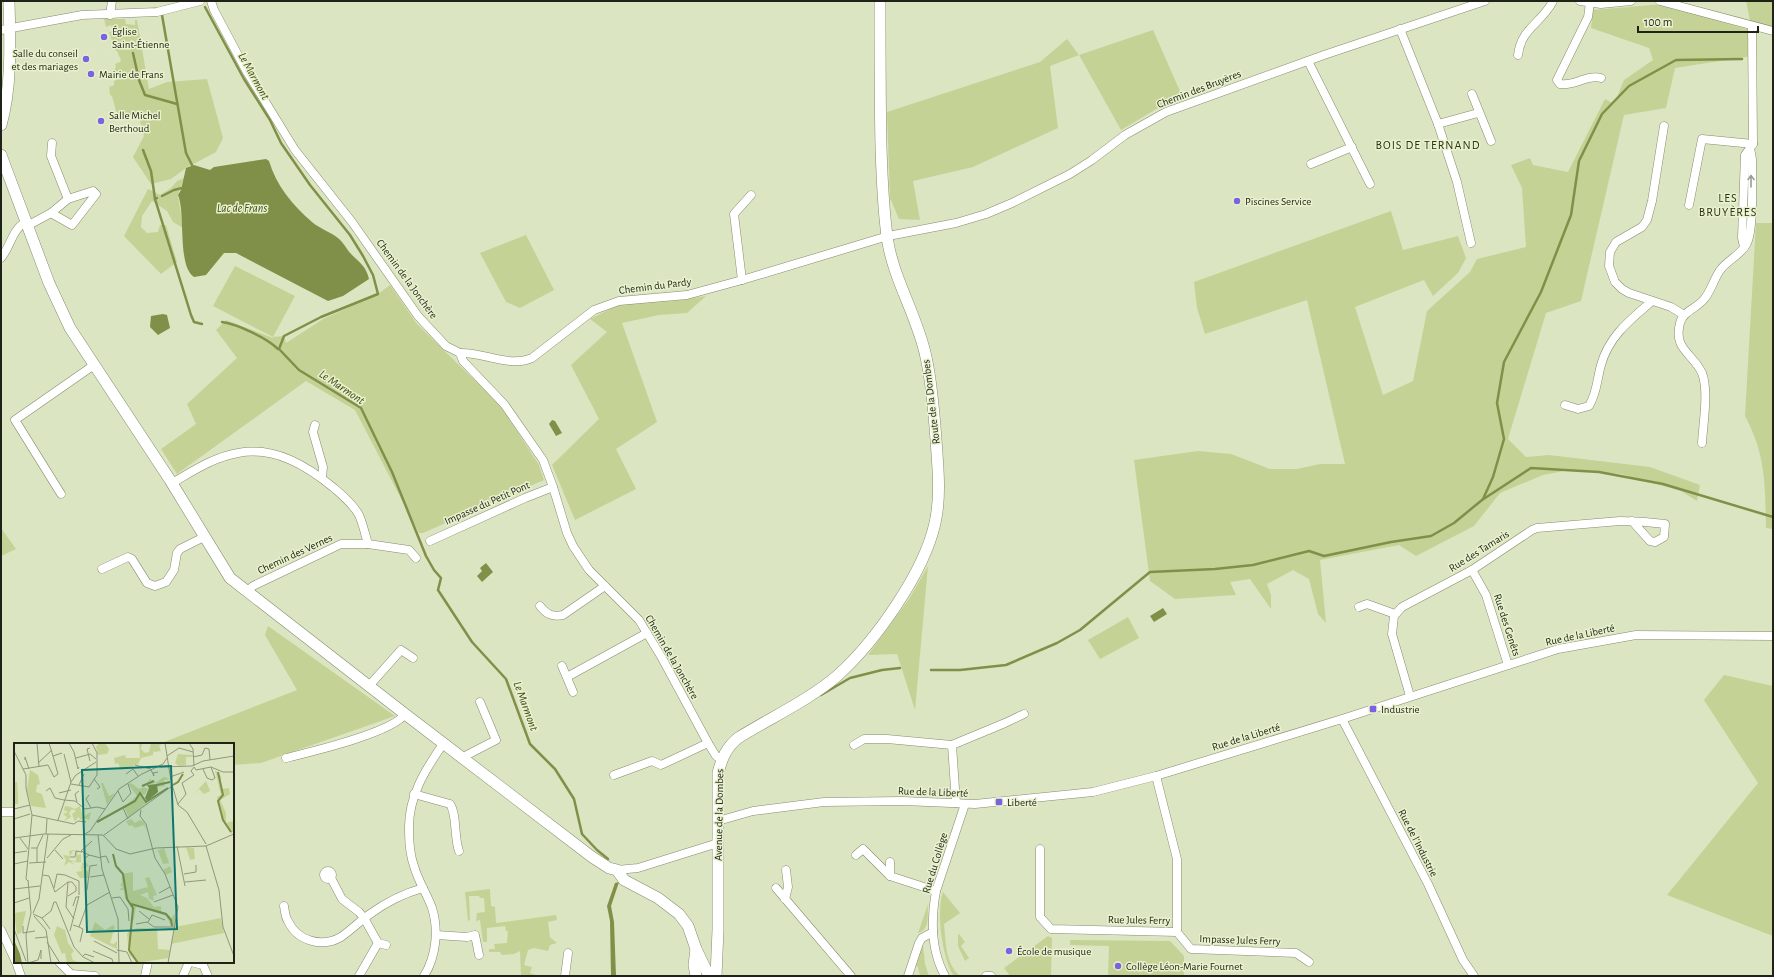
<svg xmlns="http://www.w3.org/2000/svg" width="1774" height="977" font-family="'Alegreya Sans',sans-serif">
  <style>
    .green { fill: #c4d395 }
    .water { fill: #809048 }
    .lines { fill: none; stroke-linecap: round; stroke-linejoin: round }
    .stream { stroke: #809048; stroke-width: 2.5 }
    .street-casing { stroke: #848d6d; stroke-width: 9 }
    .secondary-casing { stroke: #848d6d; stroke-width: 12 }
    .street { stroke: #fff; stroke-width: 8 }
    .secondary { stroke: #fff; stroke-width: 11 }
    .oneway { stroke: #9a9c96 }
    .poi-dot { fill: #7b63de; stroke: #e9f2cf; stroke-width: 1.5 }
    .labels { text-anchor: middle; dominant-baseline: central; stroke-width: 3; stroke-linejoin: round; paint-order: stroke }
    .poi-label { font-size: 11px; fill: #1f2216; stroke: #e9f2cf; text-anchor: start }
    .street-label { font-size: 11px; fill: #1f2216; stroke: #e9f2cf }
    .water-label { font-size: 12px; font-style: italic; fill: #414b15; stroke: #e9f2cf }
    .neighbourhood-label { font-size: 12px; letter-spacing: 1px; fill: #2b3215; stroke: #e9f2cf }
    .inset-river { fill: none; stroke: #809048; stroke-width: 2 }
    .inset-road { fill: none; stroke: #90977d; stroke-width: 1 }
    .view { fill: #0f766e; fill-opacity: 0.15; stroke: #0f766e; stroke-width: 2 }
    .inset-edge { fill: none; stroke: #1f2216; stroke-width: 2 }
  </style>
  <rect width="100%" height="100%" fill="#dbe5c2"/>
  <g class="green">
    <polygon points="1746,1 1773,1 1773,27 1750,21"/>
    <polygon points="1663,4 1749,30 1752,56 1675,68 1666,108 1624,115 1581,301 1546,313 1508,439 1526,457 1549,455 1650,467 1700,485 1697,501 1681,491 1621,474 1569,470 1543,475 1500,493 1474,526 1416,556 1399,545 1320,560 1326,623 1318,614 1309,579 1293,570 1267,584 1271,595 1271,609 1250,579 1230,582 1236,595 1175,599 1150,581 1134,460 1198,451 1231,454 1270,469 1297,469 1320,464 1345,464 1307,300 1205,334 1197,308 1194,282 1391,211 1403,250 1458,236 1466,258 1458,273 1433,296 1424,280 1355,307 1383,395 1413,381 1427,311 1470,272 1477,259 1526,247 1522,188 1511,165 1530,158 1533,165 1568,172 1605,99 1614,104 1624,80 1653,60 1649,48 1591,28 1593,10"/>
    <polygon points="104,19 125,19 126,24 135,25 135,20 137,20 149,89 167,82 207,79 223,138 216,152 186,168 171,179 151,184 133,157 144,136 138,114 129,116 119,115 116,111 112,96 110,95 109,85 110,87 114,85 114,81 116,80 116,74 112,73 116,67 115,64 120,62 121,60 117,51 115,50 109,32 113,31 111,25 106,27"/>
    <polygon points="1153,30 1183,98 1158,108 1121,130 1079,55 1050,66 1058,128 973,167 913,181 920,220 899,219 890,198 887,112 1040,62 1067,39 1079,55"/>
    <polygon points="184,178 178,195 183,228 173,222 167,211 152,201 142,216 141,227 147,233 158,232 160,225 166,225 177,262 161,274 124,236 148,189 160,195 171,188 177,181"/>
    <path d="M1756,223H1773V529L1766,528C1765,485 1766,455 1745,416Z"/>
    <polygon points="526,235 554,290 520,308 506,302 480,253"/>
    <polygon points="235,266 295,296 273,337 284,336 286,343 323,319 378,294 390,285 417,324 501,406 539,465 544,480 423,533 419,533 355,410 306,381 177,474 161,449 196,424 187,404 237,358 216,330 226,320 273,338 273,337 213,306"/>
    <polygon points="706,296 687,313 659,315 622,323 657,422 616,449 636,489 575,520 552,465 599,419 571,365 607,332 590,319 622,303 673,301"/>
    <polygon points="1,528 16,549 1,556"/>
    <polygon points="928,566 915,710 897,654 868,655 909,599"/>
    <polygon points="1128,617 1139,638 1100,659 1088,640"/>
    <polygon points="268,626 395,716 261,763 233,765 233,744 159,744 297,690 265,635"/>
    <polygon points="1724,675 1773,686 1773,936 1667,895 1758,783 1704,700"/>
    <polygon points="490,889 491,906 495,907 496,923 556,915 557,920 548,922 550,937 557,943 550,945 548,951 534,948 528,950 524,965 532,967 530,973 538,976 521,976 520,951 514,954 502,955 500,952 489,952 489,949 495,949 494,944 507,943 508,931 506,931 505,926 487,928 487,942 483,942 480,920 476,921 477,913 485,912 484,898 480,898 479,896 469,896 470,920 468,921 465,892"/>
    <path d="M943,892L960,913L944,924C946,942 945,963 960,976L953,975C942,956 936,912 943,892Z"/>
    <path d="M928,904C927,914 931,929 918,933Z"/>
    <polygon points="959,934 965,942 961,946 969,958 965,961 958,946 958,935"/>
    <polygon points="1048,936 1052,938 1051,976 1010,976 1004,968"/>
    <polygon points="1070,940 1170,941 1184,956 1184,976 1108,976 1109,946 1070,945"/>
    <polygon points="923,945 925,964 929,976 920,976 918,967 916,966 921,947"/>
  </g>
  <g class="water">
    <path d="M266,159L269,161C276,185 293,206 312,222C320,229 331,232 338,238C344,243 347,250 352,255C360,263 366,266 369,279L343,296L328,301L236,253H224L206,275L194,277C177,266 186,214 178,195L181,190L186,168L194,165L210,170L214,167Z"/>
    <polygon points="163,314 167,315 170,328 158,335 150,327 151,316"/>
    <polygon points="552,420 555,421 562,433 556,436 549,424"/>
    <polygon points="486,563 493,572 482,582 477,576 482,571 480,568"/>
    <polygon points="1163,608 1167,614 1154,622 1150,616"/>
    <polygon points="619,882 611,906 614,922 616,976 611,976 610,921 607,906 615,883"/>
  </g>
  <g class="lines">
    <g class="stream">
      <polyline points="205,7 244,79 270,120 281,143 310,185 350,235 363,256 373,275 378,294 321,317 284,336 279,349 299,370 361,408 392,472 426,556 434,570 441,578 438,590 472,642 506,679 530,744 555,769 574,799 582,834 597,850 608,859"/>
      <polyline points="162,15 186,153 192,165"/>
      <polyline points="133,53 139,80 145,95 177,104"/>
      <polyline points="143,150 151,171 155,199 157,198"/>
      <polyline points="162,196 174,190 182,188"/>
      <polyline points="155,199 191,315 194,322 202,324"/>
      <path d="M222,322C237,324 267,338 278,349"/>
      <polyline points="1483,499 1493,477 1504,439 1497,403 1504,362 1541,292 1571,215 1579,161 1602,114 1629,86 1676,60 1742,59"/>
      <polyline points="931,670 960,670 1006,665 1057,643 1080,630 1150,572 1215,569 1253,565 1309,551 1324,556 1391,542 1431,536 1454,523 1482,500 1531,468 1599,472 1663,484 1773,517"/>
      <polyline points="821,695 850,678 882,670 900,668"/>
    </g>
    <g class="street-casing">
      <g id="street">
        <polyline points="211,1 214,10 247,72 295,150 352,222 418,316 446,346 460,353 463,361 504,404 543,460 553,487 567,533 573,546 589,570 639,620 662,658 708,743 716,756 721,759"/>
        <polyline points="1580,1 1601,4 1631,1"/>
        <polyline points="1660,1 1773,31"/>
        <path d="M1590,3L1588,17L1557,80L1560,84C1574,87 1587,74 1601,78"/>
        <polyline points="110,15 112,1"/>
        <polyline points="1400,29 1438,124 1457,182 1471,243"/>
        <polyline points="1,30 82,15 157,12 200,1"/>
        <path d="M1518,55C1521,28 1542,23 1553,1"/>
        <polyline points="1308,61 1370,184"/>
        <polyline points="1472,94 1491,141"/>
        <polyline points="1438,124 1478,113"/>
        <polyline points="1664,126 1652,201 1647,220 1642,227 1616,242 1610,252 1609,266 1615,282 1622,289 1629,293 1671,307 1684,315"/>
        <polyline points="1311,164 1352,147"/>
        <polyline points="1689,205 1702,139 1753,144"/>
        <polyline points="51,213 68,199"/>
        <polyline points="27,226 51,213 72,225 96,194 93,191 68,199 51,156 52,143"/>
        <polyline points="1744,247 1742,238 1745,155 1753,144 1752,26"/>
        <path d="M1,258C11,246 12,229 26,222"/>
        <polyline points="742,280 734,214 751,195"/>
        <path d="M460,353C484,352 509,368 532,358L594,310L619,301L687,295L742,280L888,236L956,223L986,214L1012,203L1070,174L1092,160L1125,135L1166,112L1324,55L1485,1"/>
        <path d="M1565,405L1578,409L1589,406C1597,393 1597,379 1601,365C1609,336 1630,320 1652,301"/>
        <polyline points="315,425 313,432 323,467 322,478"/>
        <path d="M1702,443C1703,424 1709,391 1702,373C1693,353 1673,350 1680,323C1683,311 1698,308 1705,298C1712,289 1714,278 1721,269C1728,260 1742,254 1747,243C1754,229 1752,177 1752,159L1750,148"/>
        <path d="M172,483C193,471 214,457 238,453C275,446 307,466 334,488C343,496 353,504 359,515C363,524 365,534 368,544"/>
        <polyline points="61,494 15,420 94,365"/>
        <polyline points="430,541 525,498 553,487"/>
        <polyline points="102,569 128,557 132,559 147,583 155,586 166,582 174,570 177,553 180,549 204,537"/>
        <polyline points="1472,570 1486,595 1508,665"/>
        <polyline points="247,591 253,586 341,544 368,544 409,550 416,558"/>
        <path d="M540,606C547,615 553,617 563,615L605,586"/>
        <polyline points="1359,607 1367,604 1395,614"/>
        <polyline points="562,666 573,692"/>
        <polyline points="567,677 647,633"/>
        <polyline points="369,686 401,650 413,658"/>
        <path d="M1410,696L1392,634L1394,616L1402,607L1472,570L1532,530L1537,528L1620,521C1635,521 1650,522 1665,524L1664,537L1655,542L1650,541L1632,521"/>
        <polyline points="1342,719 1428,884 1463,960 1474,976"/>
        <polyline points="854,745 864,739 887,739 952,745"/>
        <path d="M286,758C310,752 392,733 405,714"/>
        <polyline points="464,758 467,755 496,740 480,702"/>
        <polyline points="614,775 652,761 661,765 708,743"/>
        <polyline points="1156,776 1177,859 1177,932"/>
        <path d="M414,794L450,804C457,814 454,838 459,851"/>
        <polyline points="956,803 952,745 1005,723 1024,714"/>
        <polyline points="1,812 15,812"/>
        <polyline points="718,821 753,811 824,802 903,801 975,804 1093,792 1156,776 1342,719 1558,649 1636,635 1773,636"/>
        <polyline points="1040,849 1040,917 1051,929 1177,932"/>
        <polyline points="856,855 863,849 890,876 936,891"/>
        <polyline points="617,870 638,868 718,843"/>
        <circle cx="328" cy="875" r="4"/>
        <polyline points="890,876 890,862"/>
        <polyline points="331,878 342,899 359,912 364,918 378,943 359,976"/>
        <polyline points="776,888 851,976"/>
        <polyline points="785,899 788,887 786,870"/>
        <path d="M284,906C285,911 285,917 288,921C297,941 322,948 341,937C351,930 360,921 370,914C385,903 405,893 423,888"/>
        <polyline points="1,930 15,960"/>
        <polyline points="1177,932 1191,949 1296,953 1309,962"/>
        <polyline points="436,935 467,937 475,935 479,955"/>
        <polyline points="378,943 386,945"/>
        <polyline points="16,962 21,976"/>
        <polyline points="59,962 71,974 95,976"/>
        <polyline points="191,962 203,965 207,974"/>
        <polyline points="145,976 148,962"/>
        <polyline points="183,976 189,962"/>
        <path d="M424,976C436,957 439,930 432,908C427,894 418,881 414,866C410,855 409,842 409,830C408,797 425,770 443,744"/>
        <polyline points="565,976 568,953"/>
        <polyline points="908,976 919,943 922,938 933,932"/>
        <path d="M945,976C931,951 931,919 936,891L965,804"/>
        <polyline points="986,976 991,976"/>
      </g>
    </g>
    <g class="secondary-casing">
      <g id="secondary">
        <path d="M1,125C12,86 10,41 9,1"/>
        <polyline points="1,155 49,283 70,328 170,480 230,578 405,714 592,857 609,868 617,870 624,880 658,898 679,914 688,926 696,949 709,976"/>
        <polyline points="696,976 694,965 696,949"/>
        <path d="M716,976L718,930V773C722,758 726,748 738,738C770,718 809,700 837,676C875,642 924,573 935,523C941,496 938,468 936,440C934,412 932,384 926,357C918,318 895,282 888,243C883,211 882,179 881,147C880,98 880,50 880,1"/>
      </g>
    </g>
    <use href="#street" class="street"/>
    <use href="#secondary" class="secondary"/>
  </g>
  <defs><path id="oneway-shaft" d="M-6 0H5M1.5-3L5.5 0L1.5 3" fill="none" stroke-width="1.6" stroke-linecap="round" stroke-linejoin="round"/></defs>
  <use class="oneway" href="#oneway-shaft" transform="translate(1751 181) rotate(-90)"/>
  <g class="poi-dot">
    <circle cx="104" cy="37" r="4"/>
    <circle cx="86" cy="59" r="4"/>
    <circle cx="91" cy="74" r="4"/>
    <circle cx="101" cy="121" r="4"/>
    <circle cx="1237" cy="201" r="4"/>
    <rect x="1369" y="705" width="8" height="8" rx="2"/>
    <rect x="995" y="798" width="8" height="8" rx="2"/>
    <circle cx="1009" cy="951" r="4"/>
    <circle cx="1118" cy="966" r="4"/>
  </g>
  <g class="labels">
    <g class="poi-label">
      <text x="112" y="31">Église<tspan x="112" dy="13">Saint-Étienne</tspan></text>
      <text x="78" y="53" text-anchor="end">Salle du conseil<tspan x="78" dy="13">et des mariages</tspan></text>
      <text x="99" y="74">Mairie de Frans</text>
      <text x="109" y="115">Salle Michel<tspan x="109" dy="13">Berthoud</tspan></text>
      <text x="1245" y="201">Piscines Service</text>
      <text x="1381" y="709">Industrie</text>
      <text x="1007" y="802">Liberté</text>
      <text x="1017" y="951">École de musique</text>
      <text x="1126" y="966">Collège Léon-Marie Fournet</text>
    </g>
    <g class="street-label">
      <text transform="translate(1199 89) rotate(-21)">Chemin des Bruyères</text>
      <text transform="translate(407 279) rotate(54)">Chemin de la Jonchère</text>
      <text transform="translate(655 286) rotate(-7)">Chemin du Pardy</text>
      <text transform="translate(931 402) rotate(-97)">Route de la Dombes</text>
      <text transform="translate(487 503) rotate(-24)">Impasse du Petit Pont</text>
      <text transform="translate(1479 551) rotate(-32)">Rue des Tamaris</text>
      <text transform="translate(295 554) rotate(-25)">Chemin des Vernes</text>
      <text transform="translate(1507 625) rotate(72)">Rue des Genêts</text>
      <text transform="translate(1580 635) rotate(-12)">Rue de la Liberté</text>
      <text transform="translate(672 657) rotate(60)">Chemin de la Jonchère</text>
      <text transform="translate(1246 737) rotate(-17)">Rue de la Liberté</text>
      <text transform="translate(933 792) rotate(2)">Rue de la Liberté</text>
      <text transform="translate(719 815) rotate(-89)">Avenue de la Dombes</text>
      <text transform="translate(1418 843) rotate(63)">Rue de l'Industrie</text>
      <text transform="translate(935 863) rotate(-73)">Rue du Collège</text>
      <text transform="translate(1139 920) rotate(1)">Rue Jules Ferry</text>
      <text transform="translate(1240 940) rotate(2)">Impasse Jules Ferry</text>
    </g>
    <g class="water-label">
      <text transform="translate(254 76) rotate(61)">Le Marmont</text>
      <text x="242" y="208">Lac de Frans</text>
      <text transform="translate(342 387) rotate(34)">Le Marmont</text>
      <text transform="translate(526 706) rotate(70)">Le Marmont</text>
    </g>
    <g class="neighbourhood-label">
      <text x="1428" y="145">BOIS DE TERNAND</text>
      <text x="1728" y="198">LES<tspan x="1728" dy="14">BRUYÈRES</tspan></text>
    </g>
  </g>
  <g transform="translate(14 743)">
    <rect width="220" height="220" fill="#dbe5c2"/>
    <path d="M85,0H91L95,6L93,11L84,12L82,4ZM125,0H128L127,6L131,10L135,9L137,0H148L145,3L147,8L140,9V6L139,12L127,15L124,21L107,27L104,20L101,21L100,15L111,12L112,15H126ZM164,11L179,12V14H172V22L165,23L161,20ZM16,27L24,32L26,41L23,42L22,49L28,51L32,65L17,63L13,47ZM201,27L207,33V46L215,45L216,51L206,57L212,70V80L220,78V87L217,91L208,76L204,59L203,54L207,52ZM150,34L156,36L150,37L151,43L145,44L142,40L137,41L138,37L133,39L136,36L141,38V40ZM192,38L196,48L190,51L185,46L178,53ZM0,39H3L4,53V61H0ZM87,40H89L95,53L101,50L93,62ZM117,40L125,46L130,44L134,46L131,52L127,51L133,60L115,75L110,64L123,53L114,41ZM58,58L56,64L61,66L66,63L69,74L77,69L75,77L71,75L67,77L64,74L61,79L58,71L62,68L58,66L55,70L57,74L50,78L53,74L49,71L54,69L50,67L51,63L56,64ZM117,76L121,80L126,77L130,79L133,89L130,82L121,85L118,82L115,83L112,78ZM172,104L180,105L181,116L176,117ZM150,105L158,129L152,132L149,127L156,123L155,120L149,121L144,108L140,109ZM59,107L64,108L63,112L67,111V119H64L67,120L57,118L61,122L55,119L50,123L52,117L49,112L56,113L55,117L62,118V108H59L56,113L55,108ZM72,119L75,123L68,126L74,128L75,125L74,135H66L62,129L68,128L66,122L68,125V120ZM119,129V148L134,144L131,135L135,134L143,152L139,153L140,158L135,156L134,149L126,152L133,155L140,164L147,163V168L157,175L162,170L160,184H158L152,173L122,163L120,176L117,181L119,167L111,155L110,147H105L109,144L106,142L108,140V131ZM12,168L7,190L3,191L0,170ZM207,175L210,190L157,201L161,184ZM81,179L91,187L99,182L101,184L96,200L100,201L103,198V206L76,193ZM43,183L51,187L54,200L60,208L57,211L59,217L66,220H53L51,210L48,211L40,192ZM125,185H143L144,206L156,207L154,215L123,220L115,211L113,191L115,187Z" fill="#c4d395"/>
    <path d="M143,41L144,49L133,58L131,55L135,45L133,42ZM0,197L6,211L8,220H0Z" fill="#809048"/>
    <path class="inset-river" d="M204,29L209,52L204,58L209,77L217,89M143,42L156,39M159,42L164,39L169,31M128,43L140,38M83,79L121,58L126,50L132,59L154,45M99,111L102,123L109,131L113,156L119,165L115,207L124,220M117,161L152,171L157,177L158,183"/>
    <path class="inset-road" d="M23,0L25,24M35,0L39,13M55,0L60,9L64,26L65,24M151,0L157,38L164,62L173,69L192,101M175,0L179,6L180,23M76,5L73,6L76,18M0,8L12,32V45L18,72L12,136L14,138M153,13L165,5L179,9M179,14L188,12L191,5L195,6L196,17M62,15L76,11L82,16M11,17V14L15,26M24,20L38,7M121,22L137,26M146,24L178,23L189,18L220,13M180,24L182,27L197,24L209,29H220M9,26L34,22L40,34L44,31L39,13L48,10M189,26L193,35L198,37L201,35L197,24M137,27L140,33L139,30L144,29M112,31L119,26L124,33M156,34L170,29M80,36L86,44L83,46M57,39L62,32L82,19M57,41L75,44L83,32V10L78,0M65,42L70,31M32,48L36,45L41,55L50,57M104,48L109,59M45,50L57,47M75,52L72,56L77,65M50,57L61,58L71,66L83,64L91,66M63,59L61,51L65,48M109,59L117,50L114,41M164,61L172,51L168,40L180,32L177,28L180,24M109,65L114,76M0,66L16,62M127,67L126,73L132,81L141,115L151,131L164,164L154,220M18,72L60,81M0,76L16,71M44,77L57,39L50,11M60,81L64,78L72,79M32,91L33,76M71,91L76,88L105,46L128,31L149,21L153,15M84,92L88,126L104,176L105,220M90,92L158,43M0,95L30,91L89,92L102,106L116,111L142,105L192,103L220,91M6,95L14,106M163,103L171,143M192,103L205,147L209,184L220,213M17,105H23L29,92M23,105V119M41,107L49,116M0,110L13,108M75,112L67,108L78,98M56,114H61L62,108L68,109M87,114L92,113L95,120M33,115L49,96L57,92M70,116L75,112L87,115M15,120L32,119M0,121L14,118M170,131L182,129V122M29,132L35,133L41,149L54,139L52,164L60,176M76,134L90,132M14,137L17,170L12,192L14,220M54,139H58L62,144V148L54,153M171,139L192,137M40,145L43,131L51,132L65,138V152M0,146L26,143M73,147L76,123L83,122M145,150L156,144M98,155L106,154L114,166L115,178M140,159L159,152M0,160L15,155M59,163L62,154H65M125,168L135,176M19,170L25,156L34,91M19,171L28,175L37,168L40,159H42L60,204L69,214L81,220M20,173L32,187L37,220M28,175L36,186M134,179L138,172L151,177M122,181L133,179L140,184M59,182L65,184L73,162L96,149M9,183V190L21,188M65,184L69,186L66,199M140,184H161M0,186L12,218M56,188L65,153M21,195L33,194M80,198L103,210M33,199L46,220M103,207L113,209L118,220M79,208L98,216L99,219M69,213L71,211L80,214M14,220L24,217L27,207V216"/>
    <path class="view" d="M157,23L163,186L73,189L68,27Z"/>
    <rect width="220" height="220" class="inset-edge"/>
  </g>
  <rect width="1774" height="977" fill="none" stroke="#1f2216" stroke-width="4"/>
  <path d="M1638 26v6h120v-6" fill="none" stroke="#1f2216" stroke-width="2"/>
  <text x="1644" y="26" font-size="12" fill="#1f2216" stroke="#e9f2cf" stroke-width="3" paint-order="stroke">100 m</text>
</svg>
